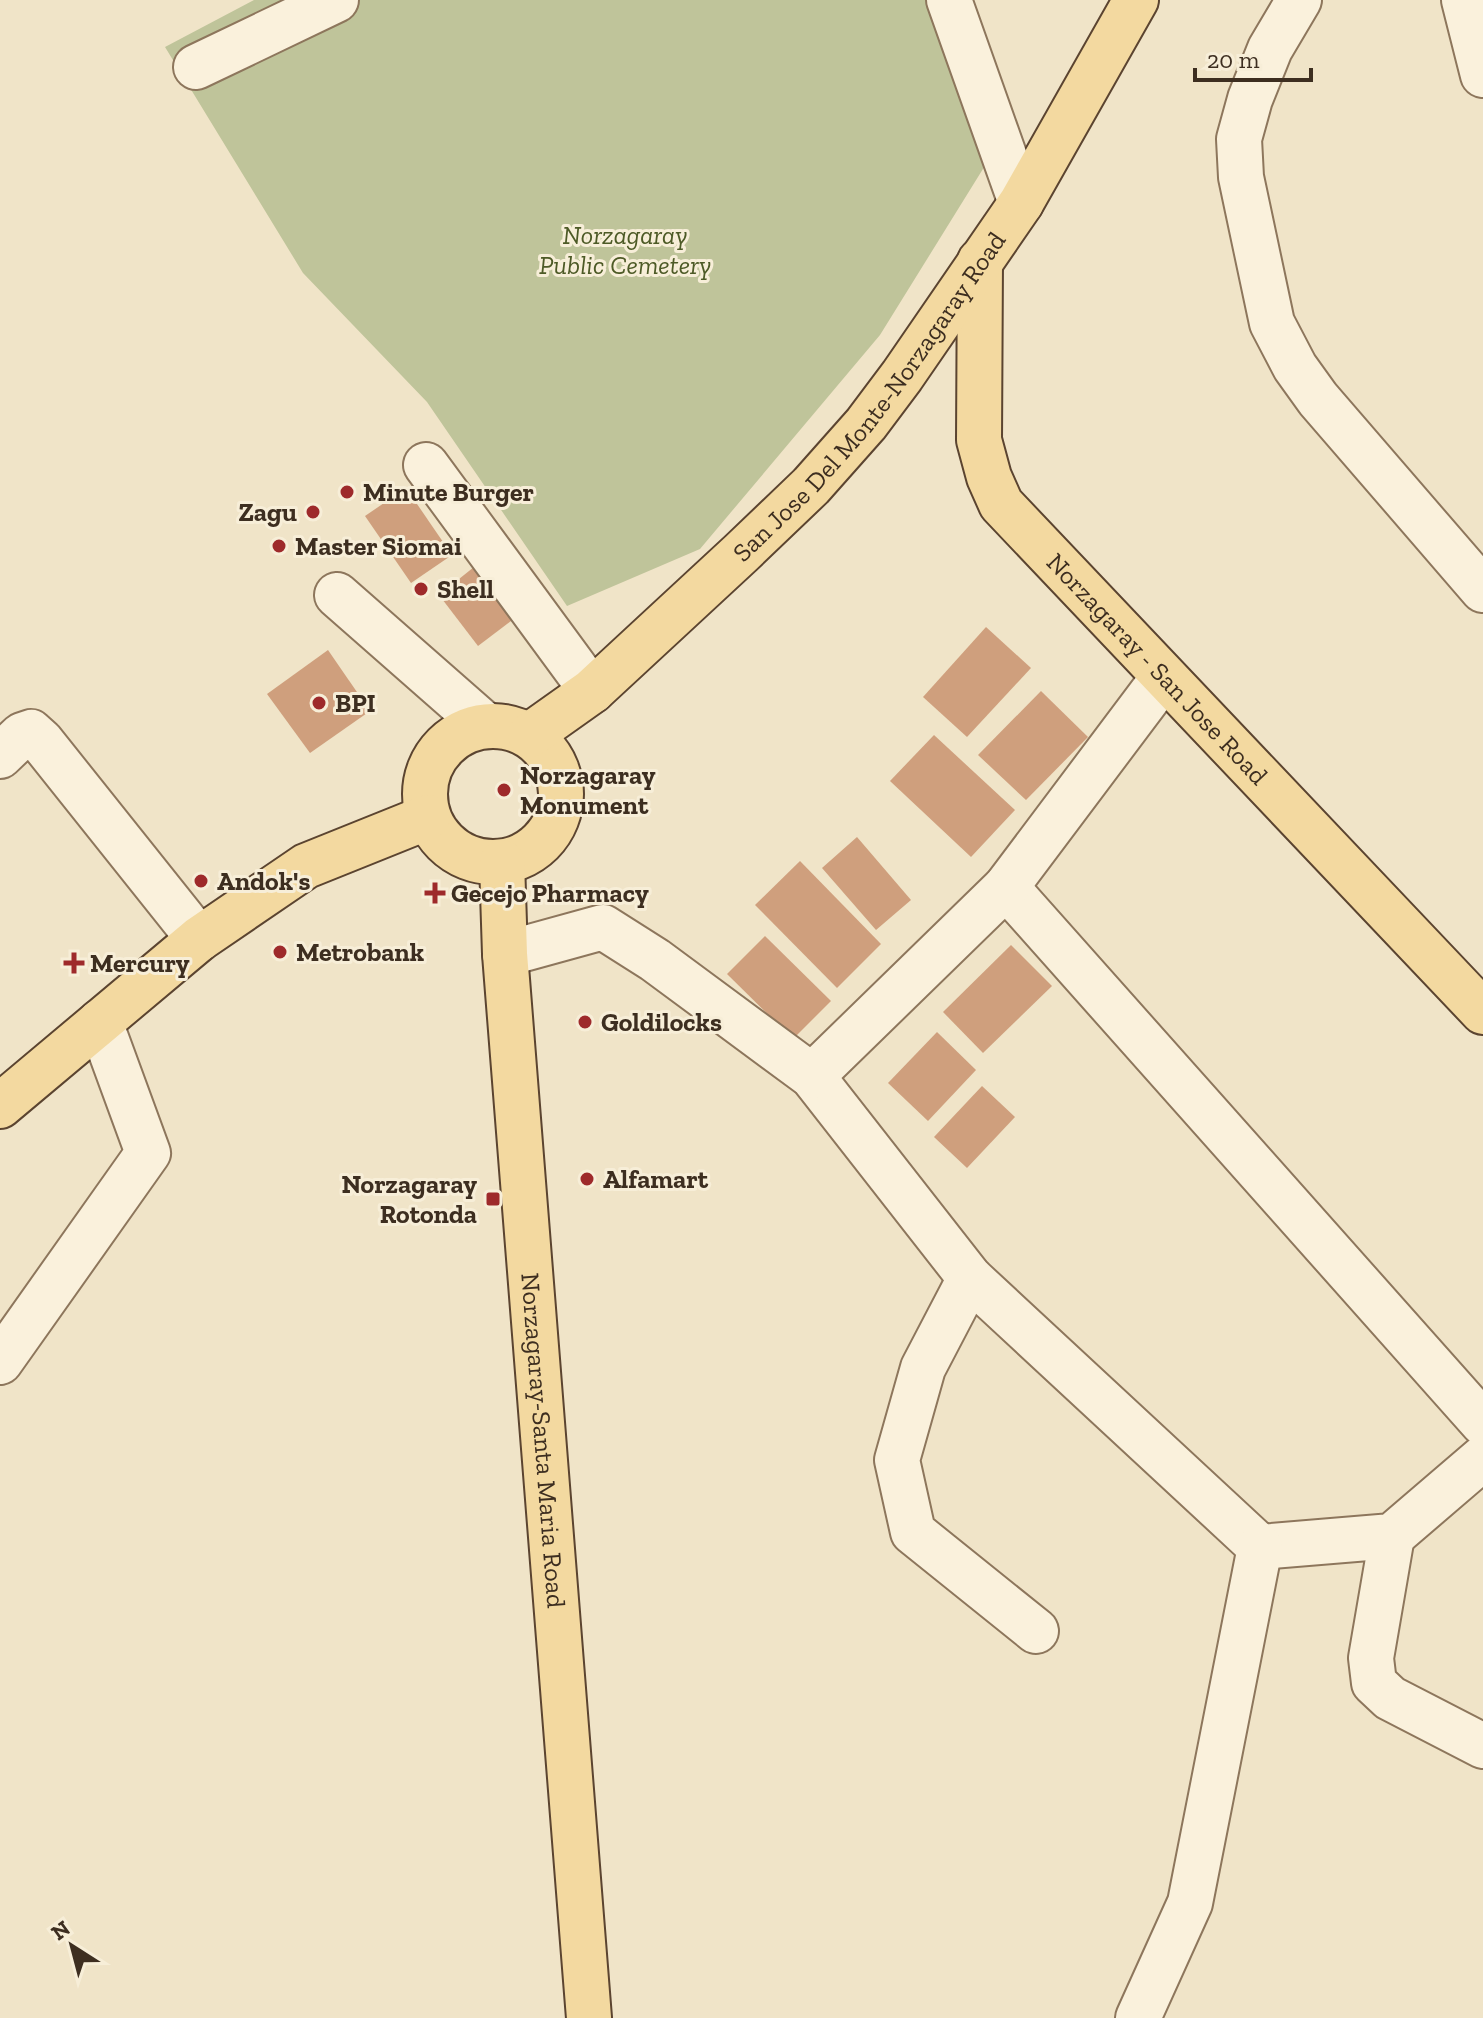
<svg xmlns="http://www.w3.org/2000/svg" width="1483" height="2018" font-family="'Zilla Slab',serif">
  <style>
    .cemetery { fill: #bfc49a }
    .building { fill: #cf9f7d }
    .lines { fill: none; stroke-linecap: round; stroke-linejoin: round }
    .minor-casing { stroke: #8d765c; stroke-width: 48 }
    .major-casing { stroke: #5b4430; stroke-width: 48 }
    .minor { stroke: #faf1dc; stroke-width: 44 }
    .major { stroke: #f3d9a0; stroke-width: 44 }
    .poi-dot { fill: #9e2a2b; stroke: #f7eed8; stroke-width: 3 }
    .labels { text-anchor: middle; dominant-baseline: central; stroke-width: 6; stroke-linejoin: round; paint-order: stroke }
    .park-label { font-size: 26px; font-style: italic; fill: #4d5a26; stroke: #f7eed8 }
    .street-label { font-size: 26px; fill: #3d2e20; stroke: #f7eed8 }
    .poi-label { font-size: 26px; font-weight: bold; fill: #3d2e20; stroke: #f7eed8; text-anchor: start }
  </style>
  <rect width="100%" height="100%" fill="#f0e4c8"/>
  <polygon class="cemetery" points="254,0 950,0 991,156 880,335 700,549 567,606 427,402 303,273 165,47"/>
  <g class="building">
    <polygon points="406,488 452,555 411,583 365,516"/>
    <polygon points="479,563 519,615 478,646 439,595"/>
    <polygon points="986,627 1031,668 967,737 923,697"/>
    <polygon points="328,650 370,711 310,753 267,694"/>
    <polygon points="1041,691 1088,737 1026,800 978,755"/>
    <polygon points="934,735 1015,810 971,857 890,781"/>
    <polygon points="857,837 911,900 876,930 822,868"/>
    <polygon points="800,861 881,944 837,988 755,905"/>
    <polygon points="765,936 831,1001 793,1039 727,974"/>
    <polygon points="1011,945 1052,986 983,1053 943,1012"/>
    <polygon points="937,1032 976,1070 928,1121 888,1083"/>
    <polygon points="982,1086 1015,1117 967,1168 934,1137"/>
  </g>
  <g class="lines">
    <g class="minor-casing">
      <g id="minor">
        <polyline points="949,0 1021,203"/>
        <polyline points="1299,0 1270,49 1250,99 1239,139 1241,177 1272,323 1295,367 1318,399 1483,590"/>
        <polyline points="1464,0 1483,75"/>
        <polyline points="196,67 336,0"/>
        <polyline points="426,465 592,691"/>
        <polyline points="337,595 485,725"/>
        <polyline points="0,756 22,735 31,732 41,741 199,939"/>
        <polyline points="1006,887 1483,1423"/>
        <polyline points="505,954 603,927 655,960 812,1076 970,1278 1260,1547 1392,1536 1483,1458"/>
        <polyline points="812,1076 1006,887 1163,678"/>
        <polyline points="970,1278 923,1368 897,1460 913,1532 1036,1631"/>
        <polyline points="0,1362 148,1153 100,1022"/>
        <polyline points="1392,1536 1371,1658 1374,1683 1390,1698 1483,1746"/>
        <polyline points="1138,2018 1190,1903 1260,1547"/>
      </g>
    </g>
    <g class="major-casing">
      <g id="major">
        <path id="s1" d="M980,261L979,440L989,477L1001,504L1483,1012"/>
        <circle cx="493" cy="794" r="68"/>
        <path id="s2" d="M530,735L592,691L741,553L811,486L866,424L902,376L1021,203L1136,0"/>
        <path id="s3" d="M502,862L505,954L589,2018"/>
        <polyline points="0,1106 199,939 306,866 428,817"/>
      </g>
    </g>
    <use href="#minor" class="minor"/>
    <use href="#major" class="major"/>
  </g>
  <g class="poi-dot">
    <circle cx="347" cy="492" r="8"/>
    <circle cx="313" cy="512" r="8"/>
    <circle cx="279" cy="546" r="8"/>
    <circle cx="421" cy="589" r="8"/>
    <circle cx="319" cy="703" r="8"/>
    <circle cx="504" cy="790" r="8"/>
    <circle cx="201" cy="881" r="8"/>
    <path d="M431 881h8v8h8v8h-8v8h-8v-8h-8v-8h8z"/>
    <circle cx="280" cy="952" r="8"/>
    <path d="M70 951h8v8h8v8h-8v8h-8v-8h-8v-8h8z"/>
    <circle cx="585" cy="1022" r="8"/>
    <circle cx="587" cy="1179" r="8"/>
    <rect x="485" y="1191" width="16" height="16" rx="4"/>
  </g>
  <g class="labels">
    <g class="park-label">
      <text x="625" y="235">Norzagaray<tspan x="625" dy="30">Public Cemetery</tspan></text>
    </g>
    <g class="street-label">
      <text stroke="none"><textPath href="#s2" startOffset="482">San Jose Del Monte-Norzagaray Road</textPath></text>
      <text stroke="none"><textPath href="#s1" startOffset="474">Norzagaray - San Jose Road</textPath></text>
      <text stroke="none"><textPath href="#s3" startOffset="580">Norzagaray-Santa Maria Road</textPath></text>
    </g>
    <g class="poi-label">
      <text x="363" y="492">Minute Burger</text>
      <text x="297" y="512" text-anchor="end">Zagu</text>
      <text x="295" y="546">Master Siomai</text>
      <text x="437" y="589">Shell</text>
      <text x="335" y="703">BPI</text>
      <text x="520" y="775">Norzagaray<tspan x="520" dy="30">Monument</tspan></text>
      <text x="217" y="881">Andok's</text>
      <text x="451" y="893">Gecejo Pharmacy</text>
      <text x="296" y="952">Metrobank</text>
      <text x="90" y="963">Mercury</text>
      <text x="601" y="1022">Goldilocks</text>
      <text x="603" y="1179">Alfamart</text>
      <text x="477" y="1184" text-anchor="end">Norzagaray<tspan x="477" dy="30">Rotonda</tspan></text>
    </g>
  </g>
  <g transform="translate(72 1946) rotate(324)" stroke="#f7eed8" stroke-width="6" paint-order="stroke">
  <path d="M0-6L14 30L0 20L-14 30Z" fill="#3d2e20"/>
  <text y="-12" font-size="22" font-weight="bold" text-anchor="middle" fill="#3d2e20">N</text>
  </g>
  <path d="M1195 68v12h116v-12" fill="none" stroke="#3d2e20" stroke-width="4"/>
  <text x="1207" y="68" font-size="24" fill="#3d2e20" stroke="#f7eed8" stroke-width="6" paint-order="stroke">20 m</text>
</svg>
